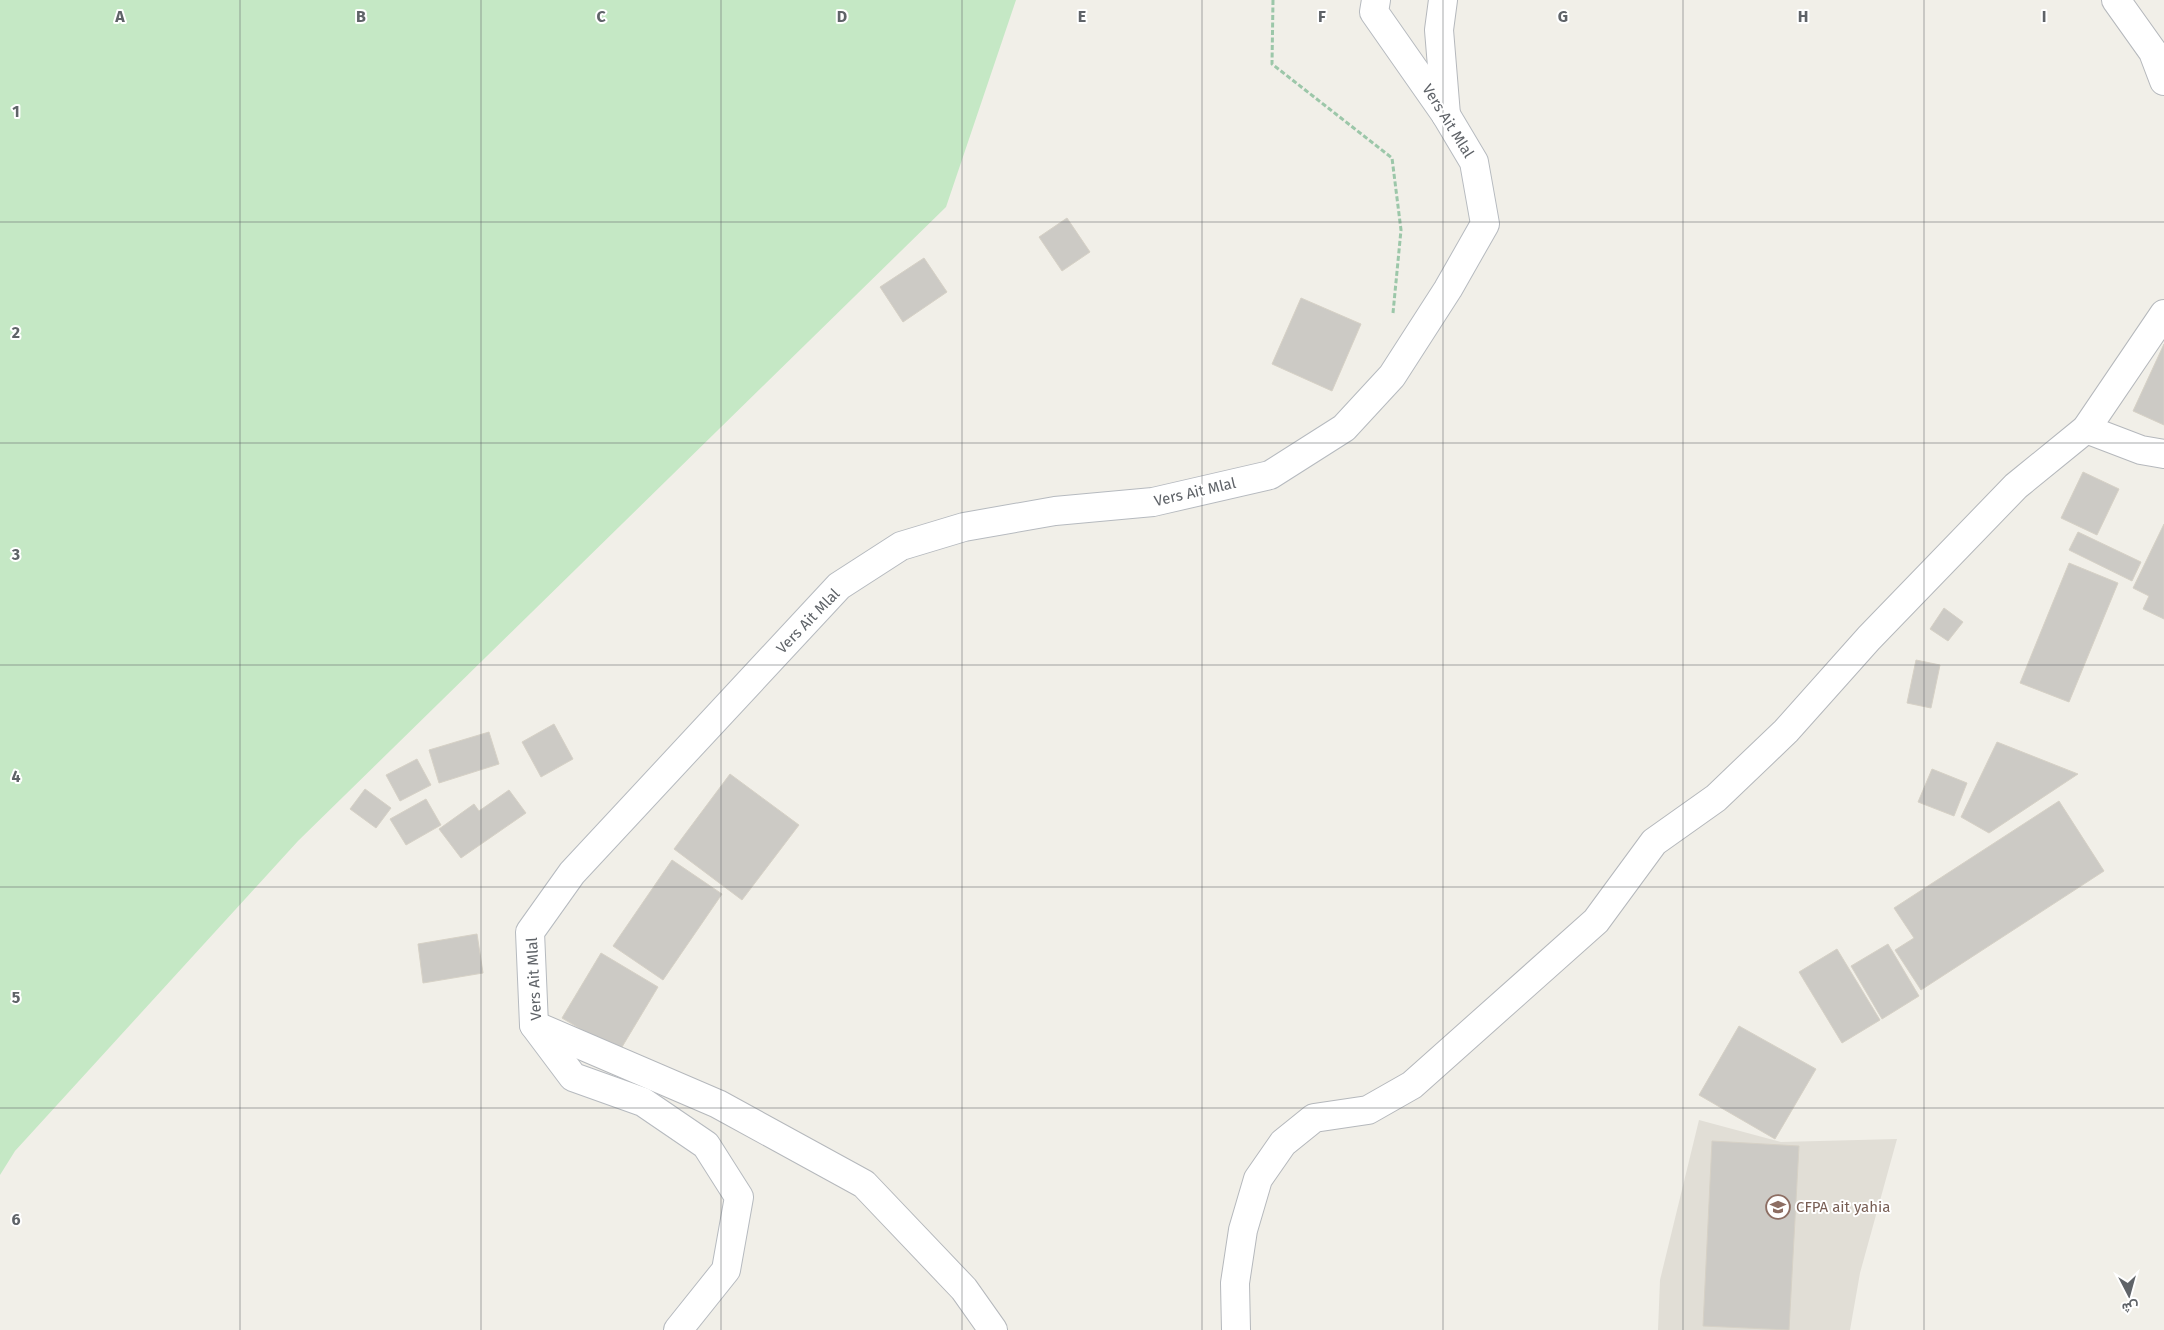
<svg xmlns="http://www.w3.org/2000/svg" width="2164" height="1330" font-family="'Fira Sans',Vazirmatn,sans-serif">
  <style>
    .education { fill: #e1ded6 }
    .green { fill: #c5e8c5 }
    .building { fill: #cccac5; stroke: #d6d1c6 }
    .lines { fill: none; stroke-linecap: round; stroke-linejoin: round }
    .street-casing { stroke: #b5b8bc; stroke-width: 30 }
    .secondary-casing { stroke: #b6babf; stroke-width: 30 }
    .path { stroke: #9cc7a9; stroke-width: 3; stroke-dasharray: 5 2.5; stroke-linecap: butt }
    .street { stroke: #fff; stroke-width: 28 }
    .secondary { stroke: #fff; stroke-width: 28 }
    .grid { fill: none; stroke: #5f6368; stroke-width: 1; stroke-opacity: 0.55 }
    .labels { text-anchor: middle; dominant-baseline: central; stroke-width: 4; stroke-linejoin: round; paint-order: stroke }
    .street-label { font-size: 15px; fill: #5f6368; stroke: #fff }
    .education-label { font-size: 15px; fill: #785e54; stroke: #fff; text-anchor: start }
    .grid-label { font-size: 16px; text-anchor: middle; font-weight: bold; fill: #5f6368; stroke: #fff; stroke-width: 4; stroke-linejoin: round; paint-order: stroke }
  </style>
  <rect width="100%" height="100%" fill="#f1efe8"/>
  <polygon class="education" points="1699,1120 1781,1142 1897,1139 1860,1273 1850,1330 1658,1330 1660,1280"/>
  <polygon class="green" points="0,0 1016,0 946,207 298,841 15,1151 0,1175"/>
  <g class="building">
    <polygon points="1067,218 1090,252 1062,271 1039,237"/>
    <polygon points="924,258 947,292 903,322 880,287"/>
    <polygon points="1301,298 1361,324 1332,391 1272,364"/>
    <polygon points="2164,344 2164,425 2133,411"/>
    <polygon points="2083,472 2119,489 2097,535 2061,518"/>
    <polygon points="2164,524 2164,619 2143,609 2149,596 2133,588"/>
    <polygon points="2078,532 2141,562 2132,581 2069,550"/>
    <polygon points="2069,563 2118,583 2069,702 2020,683"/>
    <polygon points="1944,608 1963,622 1948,641 1930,629"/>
    <polygon points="1916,660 1940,665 1931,708 1907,703"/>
    <polygon points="554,724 573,759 541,777 522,742"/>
    <polygon points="489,732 499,764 439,783 429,750"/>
    <polygon points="1997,742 2078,774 1989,833 1961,817"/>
    <polygon points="417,759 431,785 400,801 386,775"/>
    <polygon points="1932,769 1967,783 1954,816 1918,802"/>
    <polygon points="730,774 799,825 742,900 674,849"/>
    <polygon points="365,789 391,808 376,828 350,809"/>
    <polygon points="509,790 526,813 461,858 439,829 474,804 479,811"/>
    <polygon points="426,799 441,825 406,845 390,819"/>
    <polygon points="2059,801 2104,871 1921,990 1895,950 1914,938 1894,908"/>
    <polygon points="672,860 722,894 663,980 613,946"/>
    <polygon points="477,934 483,973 423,983 418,944"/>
    <polygon points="1888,944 1919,996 1882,1019 1851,966"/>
    <polygon points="1837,949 1880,1020 1842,1043 1799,972"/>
    <polygon points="601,953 658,987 619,1052 562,1018"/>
    <polygon points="1739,1026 1816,1069 1775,1139 1699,1095"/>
    <polygon points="1712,1141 1799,1146 1789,1330 1703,1326"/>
  </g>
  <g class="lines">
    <g class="street-casing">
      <g id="street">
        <polyline points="1443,0 1439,30 1446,115"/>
        <polyline points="2116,0 2153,52 2164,81"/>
        <polyline points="2086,429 2141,450 2164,454"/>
        <polyline points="534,1025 718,1104 864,1184 964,1289 993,1330"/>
        <polyline points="1236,1330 1235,1283 1243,1230 1258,1179 1283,1143 1314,1118 1368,1110 1412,1085 1596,921 1654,842 1716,798 1786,731 1869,638 2016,486 2086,429 2164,314"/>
      </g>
    </g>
    <g class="secondary-casing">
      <polyline id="secondary" points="678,1330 726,1270 739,1197 706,1145 643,1102 573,1077 534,1025 530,932 572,873 839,586 901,546 964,527 1055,511 1153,502 1270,475 1344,428 1392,376 1448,289 1485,224 1474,162 1446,115 1374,12 1376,0"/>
    </g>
    <polyline class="path" points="1273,0 1272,64 1392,158 1401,230 1393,313"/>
    <use href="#street" class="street"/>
    <use href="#secondary" class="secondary"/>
  </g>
  <path class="grid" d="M240,0V1330M481,0V1330M721,0V1330M962,0V1330M1202,0V1330M1443,0V1330M1683,0V1330M1924,0V1330M0,222H2164M0,443H2164M0,665H2164M0,887H2164M0,1108H2164"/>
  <defs>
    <g id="university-ring" transform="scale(1.25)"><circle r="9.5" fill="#fff" stroke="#8d6e63" stroke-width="1.5"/><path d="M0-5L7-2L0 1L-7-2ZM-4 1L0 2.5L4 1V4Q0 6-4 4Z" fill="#8d6e63"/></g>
  </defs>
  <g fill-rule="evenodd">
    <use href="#university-ring" x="1778" y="1207"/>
  </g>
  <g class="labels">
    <g class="street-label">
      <text transform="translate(1448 121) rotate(58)">Vers Ait Mlal</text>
      <text transform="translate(1195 492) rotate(-13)">Vers Ait Mlal</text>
      <text transform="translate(808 621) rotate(-46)">Vers Ait Mlal</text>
      <text transform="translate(534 979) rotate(-93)">Vers Ait Mlal</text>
    </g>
    <g class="education-label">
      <text x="1796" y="1207">CFPA ait yahia</text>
    </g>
  </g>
  <g class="grid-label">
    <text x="120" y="22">A</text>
    <text x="361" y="22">B</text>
    <text x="601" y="22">C</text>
    <text x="842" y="22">D</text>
    <text x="1082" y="22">E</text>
    <text x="1322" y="22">F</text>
    <text x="1563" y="22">G</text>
    <text x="1803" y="22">H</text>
    <text x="2044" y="22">I</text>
    <text x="16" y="117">1</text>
    <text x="16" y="338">2</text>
    <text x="16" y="560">3</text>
    <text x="16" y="782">4</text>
    <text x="16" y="1003">5</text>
    <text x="16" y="1225">6</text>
  </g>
  <g transform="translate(2129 1295) rotate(174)" stroke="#ffffff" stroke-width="4" paint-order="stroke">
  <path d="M0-4L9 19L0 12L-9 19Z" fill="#5f6368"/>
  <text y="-8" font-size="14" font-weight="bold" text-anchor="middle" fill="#5f6368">ش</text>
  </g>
</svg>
